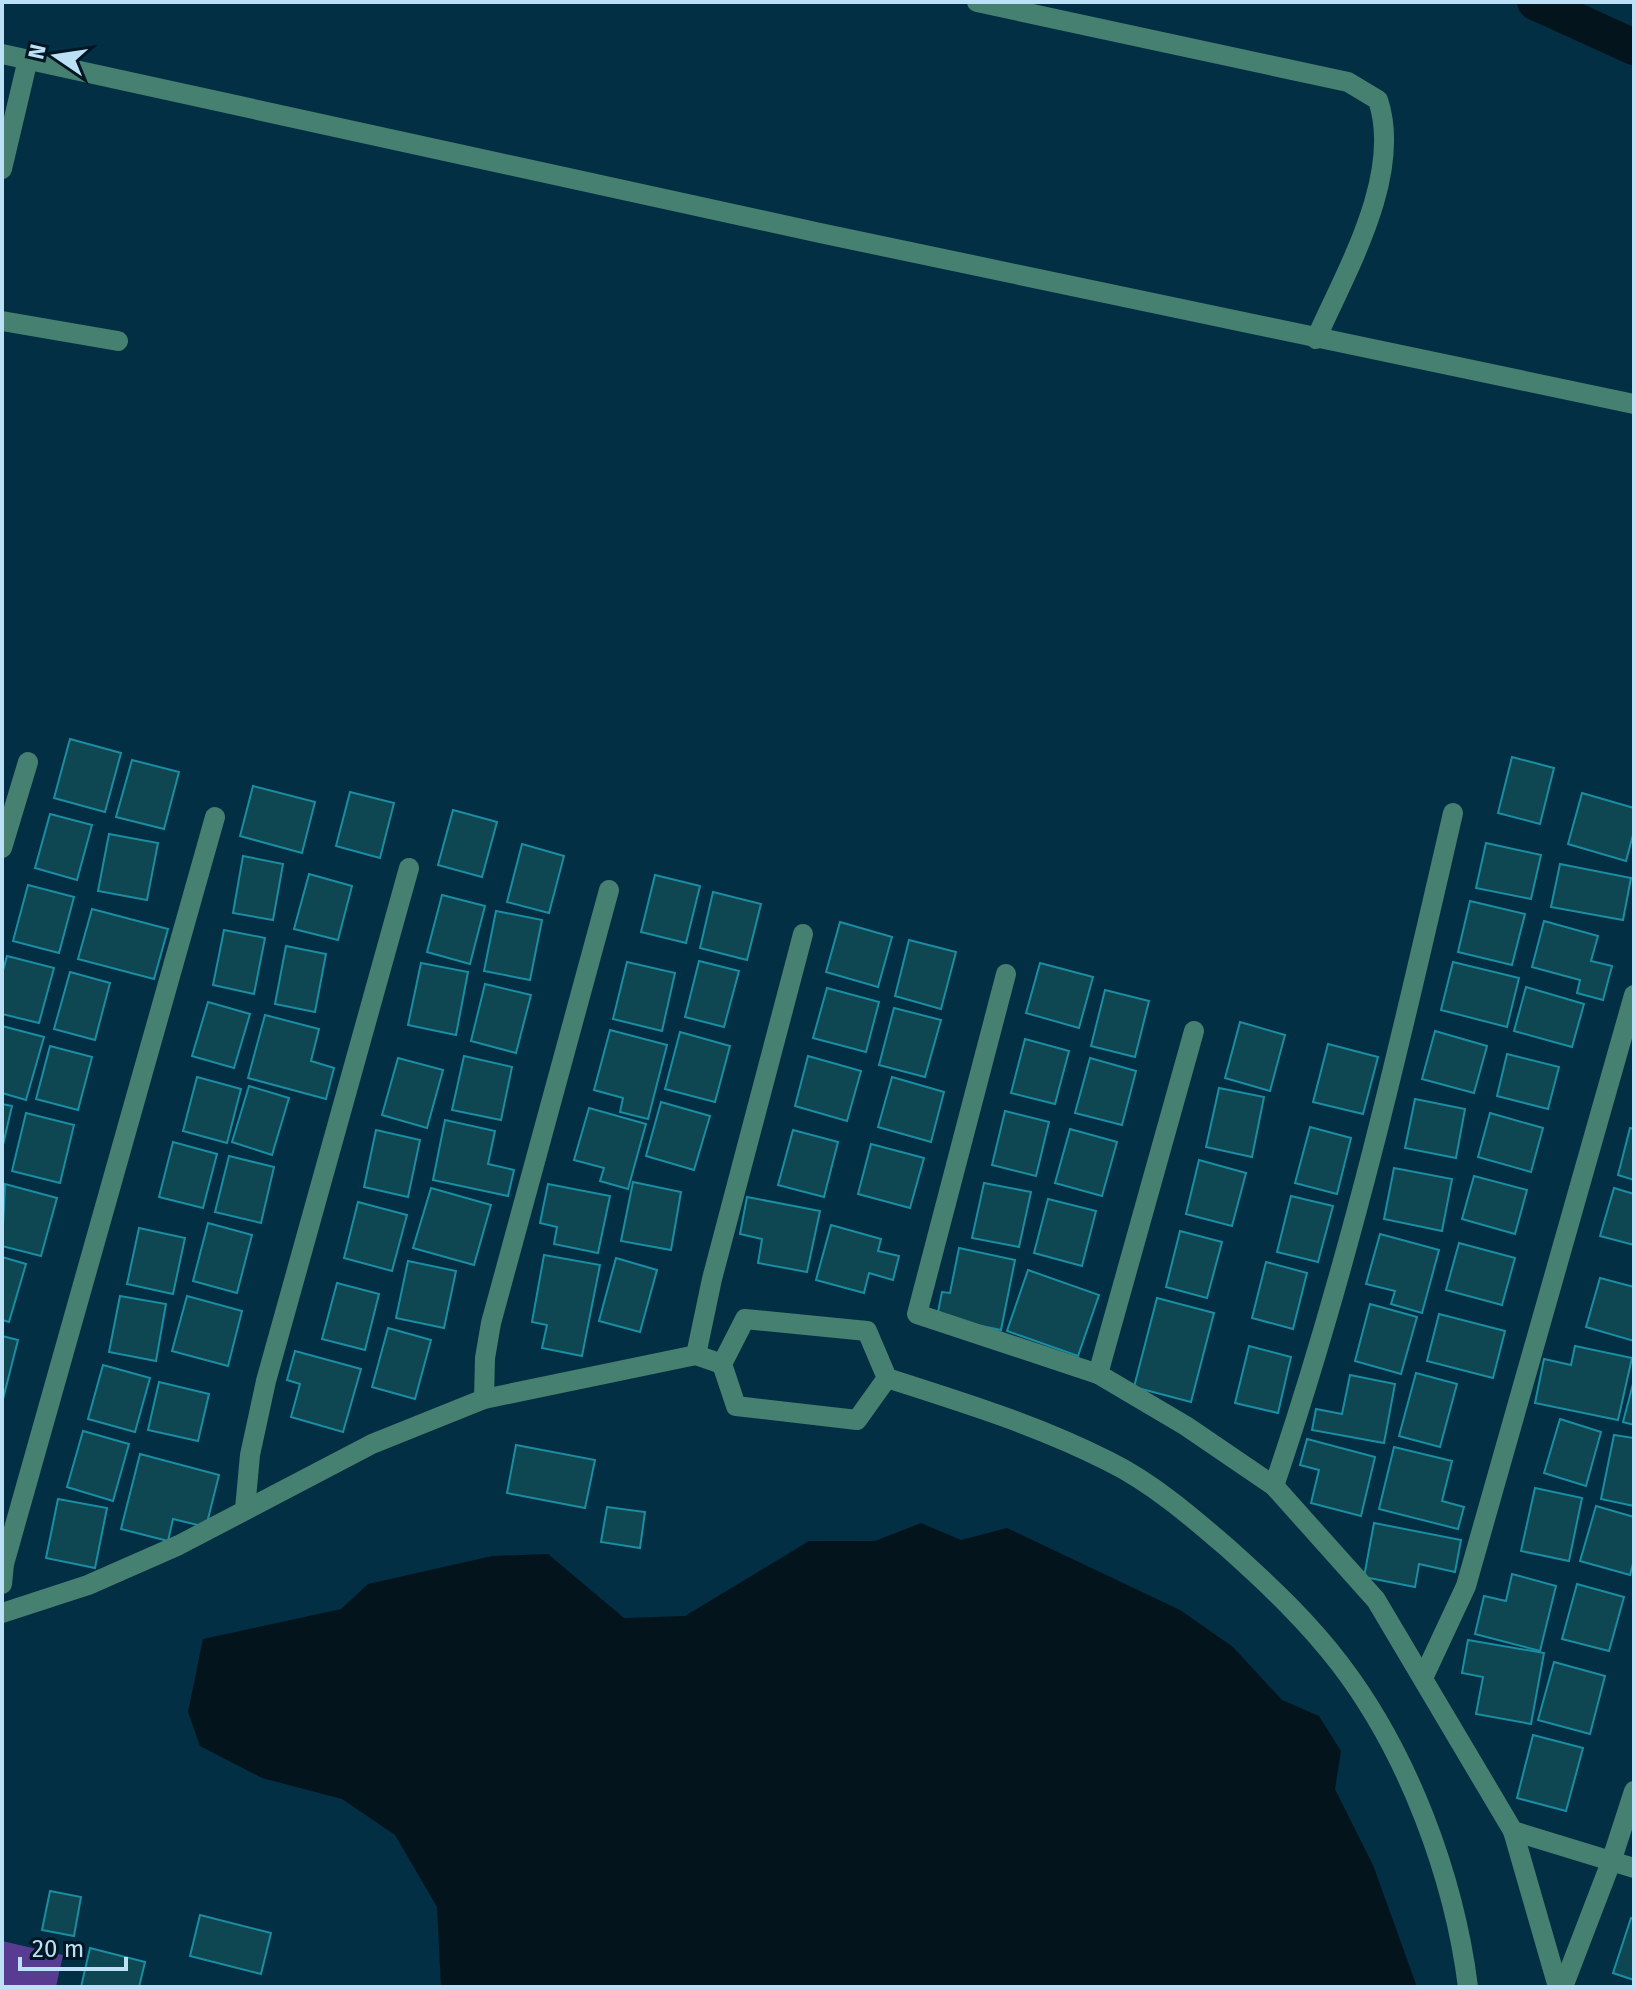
<svg xmlns="http://www.w3.org/2000/svg" width="1636" height="1989" font-family="'Fira Sans',sans-serif">
  <style>
    .green { fill: #573c91 }
    .water { fill: #04141d }
    .lines { fill: none; stroke-linecap: round; stroke-linejoin: round }
    .canal { stroke: #04141d; stroke-width: 36 }
    .building { fill: #0e4752; stroke: #1b8da2; stroke-width: 2 }
    .minor { stroke: #468070; stroke-width: 20 }
  </style>
  <rect width="100%" height="100%" fill="#022f44"/>
  <polygon class="green" points="2,1941 63,1955 56,1987 2,1987"/>
  <polygon class="water" points="921,1523 961,1540 1007,1528 1180,1610 1233,1647 1282,1700 1319,1716 1341,1751 1335,1789 1373,1865 1417,1987 441,1987 437,1907 395,1835 342,1799 262,1778 200,1746 188,1712 203,1639 341,1609 368,1584 492,1556 548,1554 624,1618 685,1616 809,1541 875,1541"/>
  <g class="lines">
    <polyline class="canal" points="1535,2 1634,47"/>
  </g>
  <g class="building">
    <polygon points="70,739 121,753 105,812 54,798"/>
    <polygon points="1512,757 1554,768 1540,824 1498,813"/>
    <polygon points="132,760 179,772 164,829 116,817"/>
    <polygon points="253,786 315,802 302,853 240,836"/>
    <polygon points="350,792 394,803 380,858 336,846"/>
    <polygon points="1582,793 1634,808 1634,831 1626,861 1568,844"/>
    <polygon points="453,810 497,822 482,877 438,865"/>
    <polygon points="50,814 92,825 77,880 35,868"/>
    <polygon points="109,834 158,843 147,900 98,891"/>
    <polygon points="1486,843 1541,855 1531,899 1476,888"/>
    <polygon points="522,844 564,856 549,913 507,902"/>
    <polygon points="243,856 283,864 273,920 233,913"/>
    <polygon points="1560,864 1631,878 1623,920 1551,907"/>
    <polygon points="309,874 352,886 338,940 294,929"/>
    <polygon points="655,875 700,886 686,943 641,932"/>
    <polygon points="28,885 74,897 59,953 13,941"/>
    <polygon points="713,892 761,904 747,960 700,948"/>
    <polygon points="442,895 485,906 470,964 427,952"/>
    <polygon points="1470,901 1525,914 1512,965 1458,952"/>
    <polygon points="92,909 168,929 154,979 78,959"/>
    <polygon points="496,911 542,920 530,980 484,971"/>
    <polygon points="1544,921 1598,936 1591,961 1612,966 1603,1000 1577,993 1580,980 1532,967"/>
    <polygon points="840,922 892,937 878,987 826,972"/>
    <polygon points="224,930 265,938 254,994 213,985"/>
    <polygon points="909,940 956,952 941,1009 895,996"/>
    <polygon points="286,946 326,954 315,1012 275,1004"/>
    <polygon points="7,956 54,968 39,1023 2,1014 2,974"/>
    <polygon points="699,961 739,971 724,1027 685,1017"/>
    <polygon points="627,962 675,973 662,1031 613,1019"/>
    <polygon points="1453,962 1519,978 1507,1027 1441,1010"/>
    <polygon points="421,963 468,972 456,1035 408,1025"/>
    <polygon points="1040,963 1093,977 1079,1028 1026,1013"/>
    <polygon points="70,972 110,983 95,1040 54,1029"/>
    <polygon points="485,984 531,995 516,1053 471,1041"/>
    <polygon points="1526,987 1584,1004 1572,1047 1514,1031"/>
    <polygon points="827,988 879,1002 866,1052 813,1038"/>
    <polygon points="1105,990 1149,1001 1135,1057 1091,1046"/>
    <polygon points="208,1002 250,1014 234,1068 192,1056"/>
    <polygon points="894,1008 941,1020 925,1077 879,1065"/>
    <polygon points="265,1015 319,1029 311,1061 334,1068 326,1099 248,1078"/>
    <polygon points="1240,1022 1285,1035 1270,1091 1225,1078"/>
    <polygon points="2,1026 44,1037 26,1100 2,1093"/>
    <polygon points="610,1030 667,1045 648,1119 620,1112 623,1098 594,1090"/>
    <polygon points="1435,1031 1487,1046 1474,1093 1422,1079"/>
    <polygon points="680,1032 730,1046 715,1102 665,1089"/>
    <polygon points="1025,1039 1069,1051 1055,1104 1011,1093"/>
    <polygon points="1328,1044 1378,1057 1363,1114 1313,1102"/>
    <polygon points="50,1046 92,1057 78,1110 36,1099"/>
    <polygon points="1507,1054 1559,1067 1548,1109 1497,1096"/>
    <polygon points="464,1056 512,1067 501,1120 452,1110"/>
    <polygon points="808,1056 861,1071 847,1121 795,1106"/>
    <polygon points="398,1058 443,1070 427,1128 382,1115"/>
    <polygon points="1090,1058 1136,1071 1122,1125 1075,1113"/>
    <polygon points="197,1077 241,1089 227,1143 183,1131"/>
    <polygon points="892,1077 944,1092 931,1142 878,1127"/>
    <polygon points="249,1086 289,1098 272,1155 232,1142"/>
    <polygon points="1219,1088 1264,1097 1252,1157 1206,1147"/>
    <polygon points="1415,1099 1465,1109 1456,1158 1405,1148"/>
    <polygon points="661,1102 710,1116 694,1170 646,1156"/>
    <polygon points="2,1104 12,1106 2,1149"/>
    <polygon points="589,1108 646,1124 628,1189 600,1181 604,1168 574,1160"/>
    <polygon points="1005,1111 1049,1122 1036,1176 992,1165"/>
    <polygon points="26,1113 74,1125 60,1183 12,1171"/>
    <polygon points="1490,1113 1543,1128 1531,1172 1478,1157"/>
    <polygon points="445,1120 495,1131 488,1164 514,1170 508,1196 433,1180"/>
    <polygon points="1310,1127 1351,1138 1337,1194 1295,1183"/>
    <polygon points="1630,1128 1634,1129 1634,1180 1618,1175"/>
    <polygon points="1070,1129 1117,1142 1102,1196 1055,1183"/>
    <polygon points="376,1130 420,1140 408,1197 364,1187"/>
    <polygon points="793,1130 838,1142 824,1197 778,1185"/>
    <polygon points="173,1142 217,1154 203,1208 159,1197"/>
    <polygon points="871,1144 924,1158 910,1208 858,1194"/>
    <polygon points="229,1156 274,1167 261,1223 215,1212"/>
    <polygon points="1199,1160 1246,1173 1232,1226 1186,1214"/>
    <polygon points="1394,1168 1452,1179 1442,1231 1384,1219"/>
    <polygon points="1474,1176 1527,1190 1515,1234 1462,1219"/>
    <polygon points="633,1182 681,1192 671,1250 621,1241"/>
    <polygon points="984,1183 1031,1192 1019,1247 972,1238"/>
    <polygon points="5,1184 57,1198 41,1256 2,1246"/>
    <polygon points="548,1184 610,1196 598,1253 554,1244 557,1227 540,1223"/>
    <polygon points="431,1188 491,1205 474,1265 413,1248"/>
    <polygon points="1614,1188 1634,1194 1634,1245 1600,1236"/>
    <polygon points="1291,1196 1333,1206 1318,1262 1277,1252"/>
    <polygon points="747,1197 820,1211 807,1272 758,1263 762,1239 740,1234"/>
    <polygon points="1048,1199 1096,1211 1082,1266 1034,1253"/>
    <polygon points="358,1202 407,1215 392,1271 344,1258"/>
    <polygon points="208,1223 252,1235 237,1293 193,1281"/>
    <polygon points="831,1225 881,1239 878,1251 899,1256 893,1280 869,1273 864,1293 816,1280"/>
    <polygon points="139,1228 185,1238 173,1294 127,1284"/>
    <polygon points="1180,1231 1222,1242 1207,1298 1166,1287"/>
    <polygon points="1380,1234 1439,1250 1422,1313 1391,1304 1395,1291 1366,1284"/>
    <polygon points="1459,1243 1515,1258 1502,1305 1446,1290"/>
    <polygon points="959,1248 1015,1260 1001,1330 937,1317 942,1292 950,1293"/>
    <polygon points="544,1255 600,1265 582,1356 542,1348 547,1325 532,1322"/>
    <polygon points="2,1257 26,1264 9,1322 2,1320"/>
    <polygon points="616,1258 657,1270 640,1332 599,1321"/>
    <polygon points="408,1261 456,1271 444,1328 396,1318"/>
    <polygon points="1266,1262 1307,1273 1293,1329 1252,1318"/>
    <polygon points="1028,1270 1099,1295 1078,1356 1007,1331"/>
    <polygon points="1600,1278 1634,1287 1634,1341 1586,1327"/>
    <polygon points="337,1283 379,1294 365,1350 322,1339"/>
    <polygon points="120,1296 166,1304 156,1361 109,1352"/>
    <polygon points="187,1296 242,1311 228,1366 172,1351"/>
    <polygon points="1157,1298 1214,1313 1191,1402 1134,1387"/>
    <polygon points="1370,1304 1417,1317 1401,1374 1355,1361"/>
    <polygon points="1439,1314 1505,1331 1493,1378 1427,1361"/>
    <polygon points="388,1328 431,1340 415,1399 372,1387"/>
    <polygon points="2,1336 18,1340 3,1399 2,1399"/>
    <polygon points="1249,1346 1291,1357 1278,1413 1235,1403"/>
    <polygon points="1575,1346 1632,1358 1618,1420 1535,1403 1544,1359 1571,1365"/>
    <polygon points="295,1351 361,1369 343,1432 291,1417 300,1384 287,1380"/>
    <polygon points="103,1365 150,1378 135,1432 88,1419"/>
    <polygon points="1416,1373 1457,1384 1440,1447 1399,1436"/>
    <polygon points="1350,1375 1395,1384 1384,1443 1312,1430 1316,1409 1342,1414"/>
    <polygon points="1634,1380 1634,1425 1623,1422"/>
    <polygon points="159,1382 209,1394 198,1441 148,1430"/>
    <polygon points="1560,1419 1601,1432 1586,1486 1544,1473"/>
    <polygon points="83,1431 129,1444 113,1501 67,1487"/>
    <polygon points="1614,1435 1634,1438 1634,1506 1601,1499"/>
    <polygon points="1307,1439 1375,1457 1361,1516 1311,1503 1319,1470 1300,1465"/>
    <polygon points="516,1445 595,1460 585,1508 507,1493"/>
    <polygon points="1394,1447 1452,1461 1442,1501 1464,1507 1458,1529 1379,1509"/>
    <polygon points="140,1454 219,1475 206,1527 173,1519 168,1541 121,1529"/>
    <polygon points="1535,1488 1582,1498 1569,1561 1521,1551"/>
    <polygon points="58,1499 107,1508 95,1568 46,1558"/>
    <polygon points="1596,1506 1634,1517 1634,1560 1630,1575 1580,1561"/>
    <polygon points="607,1507 645,1512 640,1548 601,1542"/>
    <polygon points="1374,1523 1461,1540 1455,1572 1419,1564 1415,1587 1364,1577"/>
    <polygon points="1512,1574 1556,1586 1540,1651 1475,1634 1484,1596 1506,1601"/>
    <polygon points="1577,1584 1624,1597 1609,1651 1562,1639"/>
    <polygon points="1468,1640 1544,1653 1531,1724 1476,1714 1483,1677 1462,1673"/>
    <polygon points="1554,1662 1605,1676 1590,1734 1538,1720"/>
    <polygon points="1533,1735 1583,1748 1566,1811 1517,1798"/>
    <polygon points="50,1891 81,1897 74,1936 42,1930"/>
    <polygon points="200,1915 271,1933 261,1974 190,1956"/>
    <polygon points="1631,1918 1634,1919 1634,1980 1613,1973"/>
    <polygon points="90,1948 145,1962 139,1987 81,1987"/>
  </g>
  <g class="lines">
    <g class="minor">
      <path d="M977,2L1348,82L1378,100C1403,175 1346,271 1316,339"/>
      <polyline points="2,54 820,233 1634,404"/>
      <polyline points="2,169 28,59"/>
      <polyline points="2,321 118,341"/>
      <polyline points="2,848 28,762"/>
      <polyline points="1006,974 917,1314 1098,1374 1186,1426 1274,1486 1376,1600 1513,1831 1634,1868"/>
      <polyline points="696,1355 712,1279 803,934"/>
      <polyline points="1098,1374 1194,1031"/>
      <path d="M887,1378L857,1420L736,1406L722,1364L745,1319L867,1331L887,1378C962,1402 1037,1425 1108,1461C1153,1483 1193,1518 1230,1550C1269,1585 1308,1622 1340,1664C1408,1753 1454,1876 1468,1987"/>
      <polyline points="484,1399 485,1358 491,1323 609,890"/>
      <path d="M1274,1486C1349,1266 1401,1040 1453,813"/>
      <polyline points="245,1509 250,1455 266,1381 409,868"/>
      <polyline points="2,1584 4,1564 215,817"/>
      <polyline points="2,1613 88,1585 179,1545 372,1444 484,1399 696,1355 722,1364"/>
      <polyline points="1424,1676 1466,1586 1634,995"/>
      <polyline points="1513,1831 1558,1987"/>
      <polyline points="1563,1987 1611,1862 1634,1791"/>
    </g>
  </g>
  <rect width="1636" height="1989" fill="none" stroke="#bce1f7" stroke-width="8"/>
  <g transform="translate(56 56) rotate(283)" stroke="#001622" stroke-width="6" paint-order="stroke">
  <path d="M0-6L14 30L0 20L-14 30Z" fill="#bce1f7"/>
  <text y="-12" font-size="22" font-weight="bold" text-anchor="middle" fill="#bce1f7">N</text>
  </g>
  <path d="M20 1957v12h106v-12" fill="none" stroke="#bce1f7" stroke-width="4"/>
  <text x="32" y="1957" font-size="24" fill="#bce1f7" stroke="#001622" stroke-width="6" paint-order="stroke">20 m</text>
</svg>
